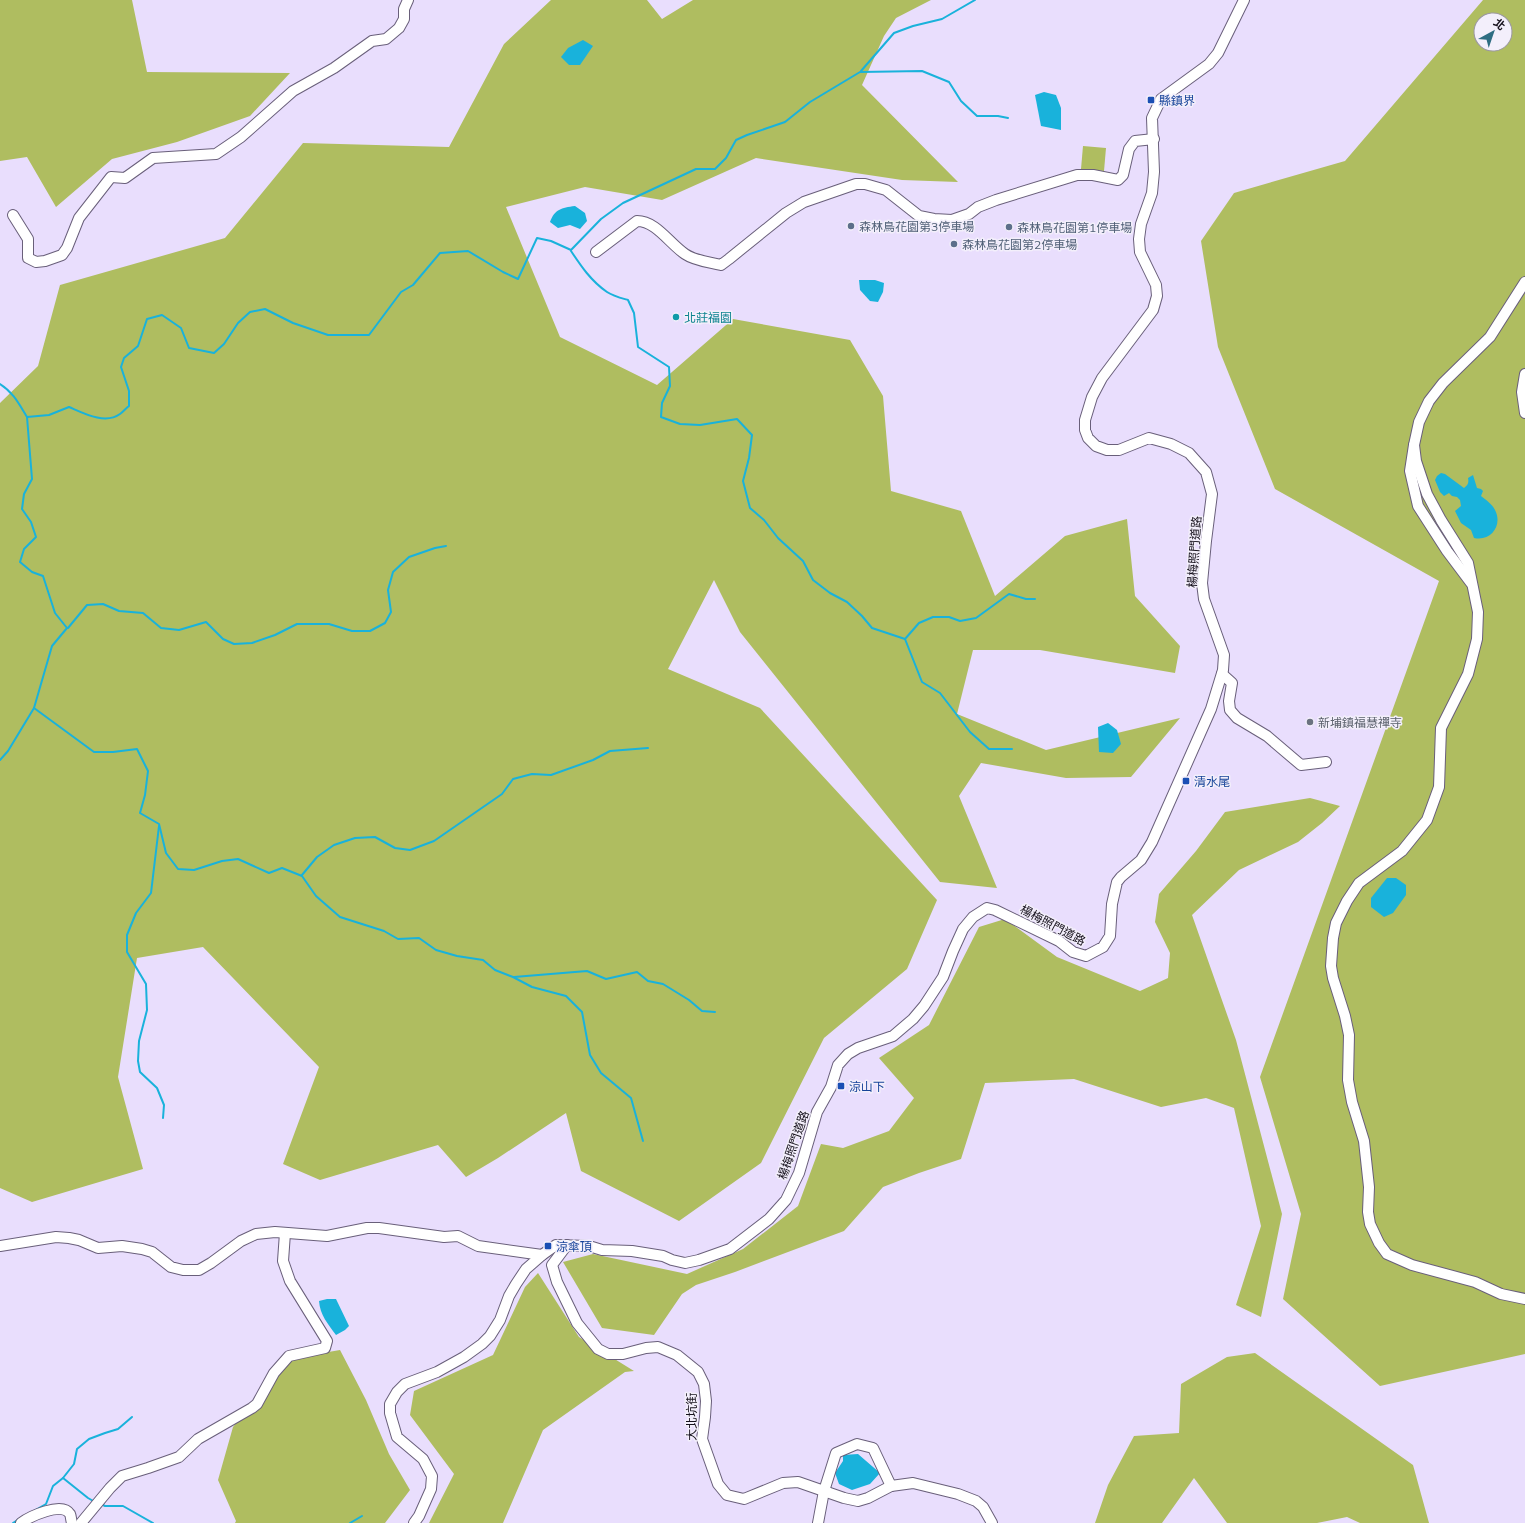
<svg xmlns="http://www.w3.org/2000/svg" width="1525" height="1523" font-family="Mulish,'Noto Sans TC',sans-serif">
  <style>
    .green { fill: #afbd60; fill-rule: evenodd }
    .water { fill: #19b2db }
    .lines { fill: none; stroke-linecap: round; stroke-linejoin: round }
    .stream { stroke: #19b2db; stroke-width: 2 }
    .minor-casing { stroke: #695f7a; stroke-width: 12 }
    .minor { stroke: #fff; stroke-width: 10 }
    .transit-dot { fill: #1a4fb4; stroke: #f3effb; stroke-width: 1.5 }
    .service-dot { fill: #5c6f8a; stroke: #f3effb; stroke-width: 1.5 }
    .culture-dot { fill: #0f9aa8; stroke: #f3effb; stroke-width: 1.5 }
    .worship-dot { fill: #6b7280; stroke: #f3effb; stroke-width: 1.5 }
    .labels { text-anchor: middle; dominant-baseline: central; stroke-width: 3; stroke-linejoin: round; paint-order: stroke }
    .transit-label { font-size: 12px; fill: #164399; stroke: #f3effb; text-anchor: start }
    .service-label { font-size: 12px; fill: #4e5e75; stroke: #f3effb; text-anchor: start }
    .culture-label { font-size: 12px; fill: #0d838f; stroke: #f3effb; text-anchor: start }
    .street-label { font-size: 12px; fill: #17121d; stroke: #f3effb }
    .worship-label { font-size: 12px; fill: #5b616d; stroke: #f3effb; text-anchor: start }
  </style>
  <rect width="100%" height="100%" fill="#e9defd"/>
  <g class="green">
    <polygon points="0,0 132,0 147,72 290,73 250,116 177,142 112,159 56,207 27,157 0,161"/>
    <polygon points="551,0 647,0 662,19 693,0 931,0 896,18 884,36 862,85 958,182 902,180 756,158 662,200 585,187 506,207 560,337 657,385 733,319 850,340 883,396 891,491 961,511 995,596 1065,536 1127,519 1135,596 1180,646 1175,673 1040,650 973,650 957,714 1046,750 1180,718 1131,777 1066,778 981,763 959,796 997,888 940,882 740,632 714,580 668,669 760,708 937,900 907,969 824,1038 761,1163 679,1221 581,1171 566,1113 498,1158 466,1177 438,1145 320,1180 283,1164 319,1067 203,947 137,958 118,1077 143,1169 32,1202 0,1188 0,403 38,366 60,285 225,238 303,143 449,147 504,44"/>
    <path d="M1483,0H1525V1354L1380,1386L1283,1299L1301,1214L1260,1077L1439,581L1275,489L1218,347L1201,241L1234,193L1345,161ZM1481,20H1505V44H1481Z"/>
    <polygon points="1083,146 1106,148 1104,171 1081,169"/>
    <polygon points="1310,798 1340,806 1322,823 1298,842 1239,870 1192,915 1236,1040 1282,1214 1261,1317 1236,1305 1261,1226 1234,1108 1206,1098 1161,1107 1074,1079 985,1083 961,1159 919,1173 883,1187 844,1231 735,1272 696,1285 682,1294 654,1335 602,1328 563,1262 593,1254 687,1274 743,1249 798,1206 821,1144 843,1148 889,1131 914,1098 879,1058 929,1025 979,927 1005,919 1057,957 1140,991 1168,978 1170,953 1155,922 1159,894 1196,851 1225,812"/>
    <polygon points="538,1273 579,1337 634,1371 625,1372 543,1430 503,1523 429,1523 454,1474 410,1415 414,1391 493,1355 525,1287"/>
    <polygon points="340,1350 366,1400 389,1454 410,1490 385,1523 235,1523 236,1521 218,1480 233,1427 288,1359"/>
    <polygon points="1255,1353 1413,1465 1429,1523 1360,1523 1347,1517 1317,1523 1227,1523 1194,1478 1162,1523 1095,1523 1108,1485 1134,1436 1179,1433 1181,1384 1227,1357"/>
  </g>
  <g class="water">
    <polygon points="583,40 593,46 580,65 569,65 561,57 568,48"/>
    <polygon points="1044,92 1056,95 1061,108 1061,130 1041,126 1035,95"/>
    <path d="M575,206L585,213L587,221L580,229L570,225L558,228L550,222C555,209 561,208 575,206Z"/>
    <polygon points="859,280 875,280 884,283 883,292 878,302 870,301 860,290"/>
    <path d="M1441,473L1445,474L1464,488C1468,485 1469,483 1468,478L1473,475L1477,488L1481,489L1483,491L1481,496C1486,500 1492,504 1495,510C1503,525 1491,542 1474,538L1471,530L1461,523L1455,511L1461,506L1460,500L1457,497L1452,496L1449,493L1444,496L1440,492L1435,480L1437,476Z"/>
    <polygon points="1108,723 1117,730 1121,744 1113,753 1099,752 1098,727"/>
    <polygon points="1387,878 1396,878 1406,885 1406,895 1393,913 1384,917 1371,907 1371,898"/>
    <path d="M327,1299H336L349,1326L345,1330L336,1335C328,1324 320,1315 319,1301Z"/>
    <polygon points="858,1454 880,1473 870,1484 852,1490 839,1484 835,1473 843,1461 843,1455"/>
  </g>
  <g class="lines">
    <g class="stream">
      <polyline points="861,71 894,33 913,26 942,19 975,0"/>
      <path d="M571,251C581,266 591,281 607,292C613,296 621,298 628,300L634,313L638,347L669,367L670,386L662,403L661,417L680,424L700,425L737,419L752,435L749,458L743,481L750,508L764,520L778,538L803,561L813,580L830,593L847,602L862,616L872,628L905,639L922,682L940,693L970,732L989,749H1012"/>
      <path d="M0,384C13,392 19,404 27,417L49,415L69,407C83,413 105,425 120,414C123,412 126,408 129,406V391L121,367L124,358L138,346L147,319L162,315L181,328L189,348L214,353L224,344L238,323L250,312L265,309L293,323L328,335H369L401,292L413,285L440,253L468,251L503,272L518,279L537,238L551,241L571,250L601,219L623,203L696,169H715L726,158L736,140L747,135L785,122L810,102L860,72L922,71L949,82L961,101L977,116H998L1008,118"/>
      <polyline points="27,417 32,479 24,494 22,509 31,522 36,537 24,549 20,562 32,572 43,576 55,613 67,628 52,646 34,708 94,752 113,752 137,749 148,771 145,795 140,813 159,824 166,853 178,869 194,870 222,861 238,859 269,873 282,868 302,876 316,896 340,917 384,931 398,939 419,938 436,950 457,956 483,960 495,970 513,977 532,987 566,996 582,1012 590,1055 601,1073 631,1098 643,1141"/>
      <polyline points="68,628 87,605 103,604 119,611 143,613 161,628 179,630 206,622 223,639 234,644 252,643 275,635 297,624 329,624 352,631 370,631 385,623 391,612 388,590 393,572 409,557 435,548 446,546"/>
      <polyline points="905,639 919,623 933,617 949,617 960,621 976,618 1009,594 1026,599 1035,599"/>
      <polyline points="0,760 8,751 34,708"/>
      <polyline points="159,826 151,893 136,913 127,935 127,952 146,984 147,1010 139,1041 138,1061 140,1072 157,1088 164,1105 163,1118"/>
      <polyline points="302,875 317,857 334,845 355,838 375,837 395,848 410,850 434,841 502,794 513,779 532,774 551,775 593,760 610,751 648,748"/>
      <polyline points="514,977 587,971 606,979 637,972 648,981 663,984 689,1000 702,1011 715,1012"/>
      <polyline points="63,1478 74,1464 77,1449 89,1439 105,1433 118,1429 132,1417"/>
      <polyline points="101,1504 105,1506 123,1506 153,1523"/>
      <polyline points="32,1512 46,1504 53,1486 63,1478 88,1498 95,1502"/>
      <polyline points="13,1523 19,1519"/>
      <polyline points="350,1523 362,1516"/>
    </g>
    <g class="minor-casing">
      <g id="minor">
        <polyline points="13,215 28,239 28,258 36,262 45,261 62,255 67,248 79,218 111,177 125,178 153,158 216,154 241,137 293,91 334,68 372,41 386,39 399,28 404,19 404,9 408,0"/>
        <path d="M596,252L637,221C656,221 669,243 685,254C695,261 709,262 721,265L729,259L786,213L804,202L856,184H865L886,190L919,216L934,219L952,220L969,214L978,207L996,200L1077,175H1093L1118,180L1123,175L1129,149L1135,141L1154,139"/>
        <polyline points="1525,374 1522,392 1525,413"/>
        <polyline points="1414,445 1416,461 1427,494 1441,520 1468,563 1478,612 1477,639 1468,674 1441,728 1439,787 1427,820 1402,851 1359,883 1347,901 1336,923 1333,938 1331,966 1333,978 1345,1016 1349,1035 1348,1080 1352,1102 1364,1141 1369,1187 1368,1212 1370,1224 1379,1243 1387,1254 1412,1265 1475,1282 1501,1294 1525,1299"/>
        <polyline points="1471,583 1447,551 1418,506 1410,471 1414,445 1419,422 1429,401 1443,383 1490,337 1525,282"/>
        <polyline points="1222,674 1232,683 1229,701 1230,710 1237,718 1267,736 1301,765 1326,762"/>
        <polyline points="567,1245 552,1265 557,1282 577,1323 598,1349 608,1354 623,1354 646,1348 658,1347 677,1355 698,1372 704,1384 706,1401 705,1417 702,1439 718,1484 727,1495 744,1499 783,1483 798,1482 844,1498 858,1501 868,1498 891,1486 913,1483 958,1494 976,1501 983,1507 992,1523"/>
        <polyline points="0,1246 56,1237 69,1238 79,1240 98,1248 122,1246 142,1249 152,1252 171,1267 183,1270 199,1270 211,1263 241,1241 256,1234 275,1232 327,1236 367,1228 379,1228 444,1237 458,1236 478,1246 542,1255"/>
        <path d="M21,1523C29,1517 62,1501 70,1514C71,1516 71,1520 72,1523"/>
        <polyline points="81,1523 110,1488 122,1476 148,1468 179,1457 198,1439 252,1408 257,1404 274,1373 289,1356 325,1348 327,1341 290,1281 283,1261 285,1233"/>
        <polyline points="414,1523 419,1516 431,1489 432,1476 423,1459 397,1437 390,1413 390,1404 397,1392 405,1384 437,1372 464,1357 482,1344 490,1336 500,1320 509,1296 516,1284 526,1269 542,1255 556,1245 589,1246 602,1250 632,1251 663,1256 672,1260 685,1263 699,1260 730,1249 769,1219 786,1200 799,1173 817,1112 831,1087 838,1065 848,1054 858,1048 893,1036 913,1019 924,1006 943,977 953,951 963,929 973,917 987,908 995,910 1059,941 1073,952 1086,956 1103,947 1110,936 1112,904 1117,882 1121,877 1141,860 1152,842 1211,709 1223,670 1224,655 1204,599 1202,583 1206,541 1212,494 1206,472 1189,453 1171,444 1149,438 1119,450 1107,450 1096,446 1088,438 1085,430 1085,420 1092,397 1102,378 1153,310 1157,296 1156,285 1140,252 1139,239 1141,224 1152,193 1154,172 1152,118 1161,99 1209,64 1218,53 1244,0"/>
        <polyline points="818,1523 824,1491 836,1453 857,1444 873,1448 891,1486"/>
      </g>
    </g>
    <use href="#minor" class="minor"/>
  </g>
  <g class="transit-dot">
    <rect x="1147" y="96" width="8" height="8" rx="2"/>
    <rect x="1182" y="777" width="8" height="8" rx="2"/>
    <rect x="837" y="1082" width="8" height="8" rx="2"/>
    <rect x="544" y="1242" width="8" height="8" rx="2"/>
  </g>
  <g class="service-dot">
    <circle cx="851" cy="226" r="4"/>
    <circle cx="1009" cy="227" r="4"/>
    <circle cx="954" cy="244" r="4"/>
  </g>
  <circle class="culture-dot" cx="676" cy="317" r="4"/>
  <circle class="worship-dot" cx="1310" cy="722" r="4"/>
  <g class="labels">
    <g class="transit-label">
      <text x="1159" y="100">縣鎮界</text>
      <text x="1194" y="781">清水尾</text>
      <text x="849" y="1086">涼山下</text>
      <text x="556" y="1246">涼傘頂</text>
    </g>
    <g class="service-label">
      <text x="859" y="226">森林鳥花園第3停車場</text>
      <text x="1017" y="227">森林鳥花園第1停車場</text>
      <text x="962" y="244">森林鳥花園第2停車場</text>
    </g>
    <g class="culture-label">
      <text x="684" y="317">北莊福園</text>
    </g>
    <g class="street-label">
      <text transform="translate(1194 552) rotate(-86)">楊梅照門道路</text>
      <text transform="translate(1053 925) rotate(28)">楊梅照門道路</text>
      <text transform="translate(793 1145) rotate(-71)">楊梅照門道路</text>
      <text transform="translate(691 1417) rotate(-90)">大北坑街</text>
    </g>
    <g class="worship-label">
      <text x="1318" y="722">新埔鎮福慧禪寺</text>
    </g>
  </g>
  <g transform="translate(1493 32) rotate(40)"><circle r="19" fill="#f3effb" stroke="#9b97a2"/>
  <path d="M0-3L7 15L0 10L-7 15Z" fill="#2e6d82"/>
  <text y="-6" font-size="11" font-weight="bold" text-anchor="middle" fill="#17121d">北</text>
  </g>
</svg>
